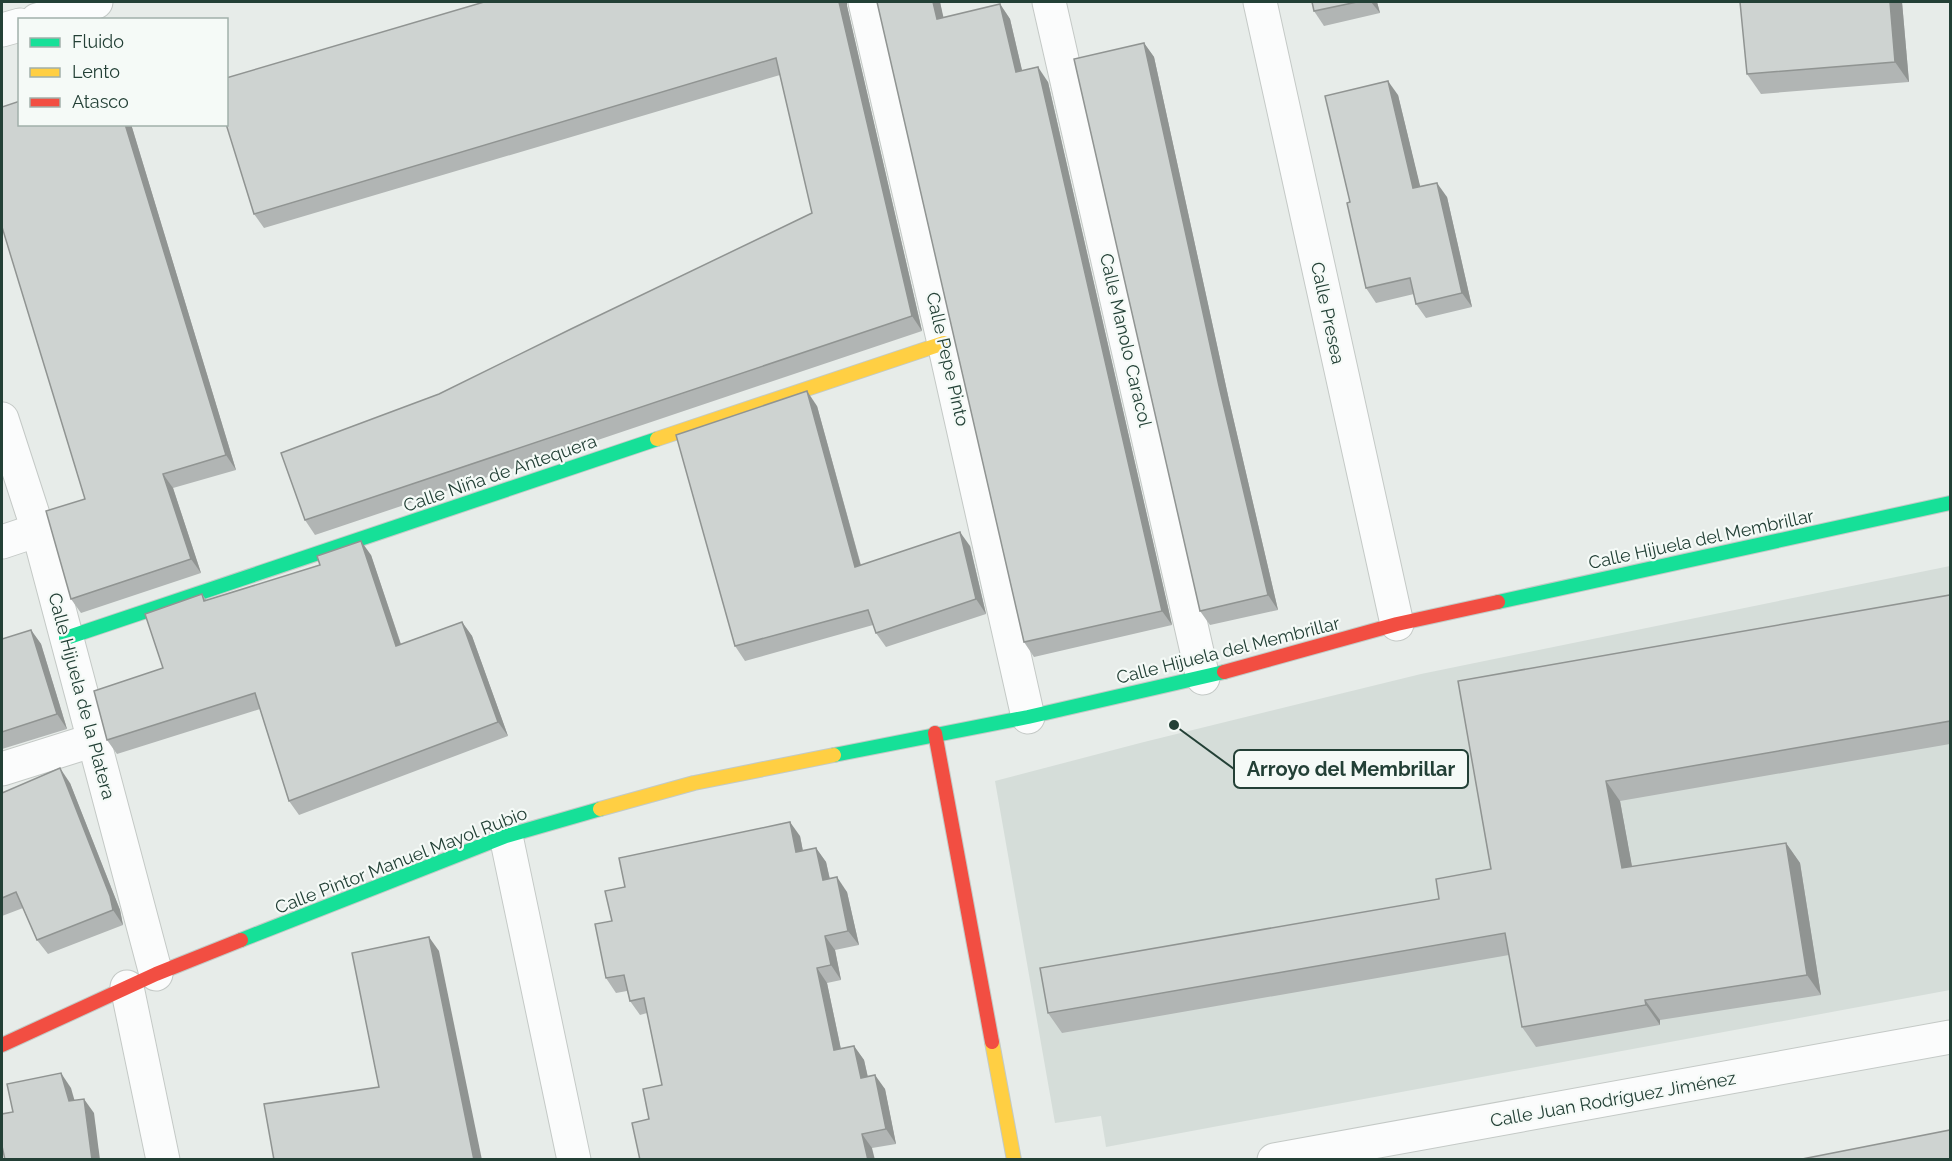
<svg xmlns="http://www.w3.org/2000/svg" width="1952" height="1161" font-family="Raleway,sans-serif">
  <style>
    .built { fill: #d5ddd9 }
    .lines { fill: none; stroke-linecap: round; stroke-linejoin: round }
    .street-casing { stroke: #c4c9c6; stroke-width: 35 }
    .fast-casing { stroke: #c2cac6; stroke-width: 16 }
    .slow-casing { stroke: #c2cac6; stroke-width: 16 }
    .jam-casing { stroke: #c2cac6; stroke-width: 16 }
    .street { stroke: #fbfcfc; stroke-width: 33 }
    .fast { stroke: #16e098; stroke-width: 14 }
    .slow { stroke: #ffcf43; stroke-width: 14 }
    .jam { stroke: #f24e42; stroke-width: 14 }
    .wall { fill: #b1b5b4 }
    .shaded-wall { fill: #909492 }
    .building { fill: #ced3d1; stroke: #909492; stroke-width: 1.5 }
    .labels { text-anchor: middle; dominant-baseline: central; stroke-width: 4.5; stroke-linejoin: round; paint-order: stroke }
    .street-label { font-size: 18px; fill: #234036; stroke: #f5faf7 }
    .leader { fill: none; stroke: #234036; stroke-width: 2 }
    .callout-dot { fill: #234036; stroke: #f5faf7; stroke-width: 2 }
    .callout { fill: #f5faf7; stroke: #234036; stroke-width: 2 }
    .callout-label { font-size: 20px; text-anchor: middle; font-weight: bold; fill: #234036 }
  </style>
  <rect width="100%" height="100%" fill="#e7ece9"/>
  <polygon class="built" points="1950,566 1950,990 1106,1147 1101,1116 1055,1123 995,781 1144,742 1421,674"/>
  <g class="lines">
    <g class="street-casing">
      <g id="street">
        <polyline points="865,2 944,343 1028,717"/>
        <polyline points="1049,2 1203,678"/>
        <polyline points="1260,2 1397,624"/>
        <polyline points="37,20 96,2"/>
        <polyline points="2,30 20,25"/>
        <polyline points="2,419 38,530 156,974"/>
        <polyline points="2,542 38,530"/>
        <polyline points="2,769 94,740"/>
        <polyline points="506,836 574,1160"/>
        <polyline points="127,987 163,1160"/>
        <polyline points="1274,1160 1950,1037"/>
      </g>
    </g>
    <g class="fast-casing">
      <g id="fast">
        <polyline points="1498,602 1950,503"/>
        <polyline points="66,638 657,439"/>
        <polyline points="834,755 1028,717 1224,672"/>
        <polyline points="241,940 506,836 600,809"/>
      </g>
    </g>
    <g class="slow-casing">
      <g id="slow">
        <polyline points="657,439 944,343"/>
        <polyline points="600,809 694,783 834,755"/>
        <polyline points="992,1042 1014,1160"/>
      </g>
    </g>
    <g class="jam-casing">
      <g id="jam">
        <polyline points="1224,672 1397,624 1498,602"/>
        <polyline points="935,733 992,1042"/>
        <polyline points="2,1045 156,974 241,940"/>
      </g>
    </g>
    <use href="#street" class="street"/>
    <use href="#fast" class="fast"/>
    <use href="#slow" class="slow"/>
    <use href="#jam" class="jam"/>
  </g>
  <g class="wall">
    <polygon points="484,2 847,2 847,6 922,331 315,535 305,520 439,394 812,213 780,75 264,228 254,214"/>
    <polygon points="877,2 940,2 943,18 1000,4 1010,19 1022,71 1048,82 1172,625 1034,657 1024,642"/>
    <polygon points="1312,2 1377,2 1380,13 1324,26 1314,11"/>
    <polygon points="1740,2 1902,2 1909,82 1761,94 1747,74"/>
    <polygon points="1144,43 1154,57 1229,400 1278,610 1210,625 1200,611"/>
    <polygon points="1398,95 1420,187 1447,197 1472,307 1426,318 1416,304 1414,294 1376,303 1366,288 1350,202"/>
    <polygon points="20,124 131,124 236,470 173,488 201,573 81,613 71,599 85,499"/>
    <polygon points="817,406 861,565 970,546 986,614 886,647 876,633 873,625 745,661 735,646"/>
    <polygon points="371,555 401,644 462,622 472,636 508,736 299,815 289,801 260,709 117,754 107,740 163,668 202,594 207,601"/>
    <polygon points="1950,595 1950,744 1620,801 1632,867 1786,843 1800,863 1821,995 1660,1020 1660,1025 1536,1047 1522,1027 1509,955 1062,1033 1048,1013 1439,899 1491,869 1458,681"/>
    <polygon points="31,630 41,644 67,729 2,749 2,639"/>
    <polygon points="70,783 120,910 123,925 48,954 37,940 23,908 2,916 2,793"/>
    <polygon points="800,836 803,851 816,848 826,862 830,879 847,892 859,945 835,950 841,980 827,983 841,1049 854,1046 864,1060 868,1077 885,1089 896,1144 872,1148 649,1119 662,1085 647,1013 640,1015 630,1001 627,991 616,993 606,978 612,921"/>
  </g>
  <g class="shaded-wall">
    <polygon points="839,2 847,2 847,6 922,331 912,316"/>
    <polygon points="933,2 940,2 947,33 937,19"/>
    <polygon points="1371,2 1377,2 1380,13"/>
    <polygon points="1890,2 1902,2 1909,82 1895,62"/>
    <polygon points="1000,4 1010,19 1026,87 1016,72"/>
    <polygon points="1144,43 1154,57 1229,400 1278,610 1268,595 1219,386"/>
    <polygon points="1038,67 1048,82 1172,625 1162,611"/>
    <polygon points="1388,81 1398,95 1424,202 1413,188"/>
    <polygon points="125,124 131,124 236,470 226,455"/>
    <polygon points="1437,183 1447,197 1472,307 1462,293"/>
    <polygon points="807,391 817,406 865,581 855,567"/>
    <polygon points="163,474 173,488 201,573 191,559"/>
    <polygon points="960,532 970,546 986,614 976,599"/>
    <polygon points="361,541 371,555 406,660 396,646"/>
    <polygon points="462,622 472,636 508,736 498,722"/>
    <polygon points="31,630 41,644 67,729 57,714"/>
    <polygon points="60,768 70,783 120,910 123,925 113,910"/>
    <polygon points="1606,781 1620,801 1636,888 1622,868"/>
    <polygon points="790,822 800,836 806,867 796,852"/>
    <polygon points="1786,843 1800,863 1821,995 1807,975"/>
    <polygon points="816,848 826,862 833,894 823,880"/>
    <polygon points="837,877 847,892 859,945 848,931"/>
    <polygon points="825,936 835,950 841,980 831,965"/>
    <polygon points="429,937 439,951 482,1160 474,1160"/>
    <polygon points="817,968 827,983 844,1064 834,1050"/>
    <polygon points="1645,1000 1660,1020 1660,1025 1646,1005"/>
    <polygon points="854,1046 864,1060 871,1092 861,1078"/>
    <polygon points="61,1073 71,1088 79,1116 69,1101"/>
    <polygon points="875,1075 885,1089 896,1144 886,1129"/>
    <polygon points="84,1099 94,1113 100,1160 92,1160"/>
    <polygon points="862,1134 872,1148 875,1160 868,1160"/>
  </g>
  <g class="building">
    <polygon points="484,2 839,2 912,316 305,520 281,453 439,394 571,329 812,213 776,58 254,214 226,124 226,78"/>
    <polygon points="877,2 933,2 937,19 1000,4 1016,72 1038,67 1162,611 1024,642"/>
    <polygon points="1312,2 1357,2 1314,11"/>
    <polygon points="1740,2 1890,2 1895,62 1747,74"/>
    <polygon points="1144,43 1219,386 1268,595 1200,611 1074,59"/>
    <polygon points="1388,81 1413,188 1437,183 1462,293 1416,304 1410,278 1366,288 1347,203 1350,202 1325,96"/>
    <polygon points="20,101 20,124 125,124 226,455 163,474 191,559 71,599 46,511 85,499 2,227 2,107"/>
    <polygon points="807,391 855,567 960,532 976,599 876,633 868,610 735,646 676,435"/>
    <polygon points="361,541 396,646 462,622 498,722 289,801 255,693 107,740 94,691 163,668 145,614 202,594 204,601 320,565 317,556"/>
    <polygon points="1950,595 1950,721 1606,781 1622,868 1786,843 1807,975 1645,1000 1646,1005 1522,1027 1505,933 1048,1013 1040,968 1439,899 1436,879 1491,869 1458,681"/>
    <polygon points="31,630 57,714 2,732 2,639"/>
    <polygon points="60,768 110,896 113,910 37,940 16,892 2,898 2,793"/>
    <polygon points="790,822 796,852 816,848 823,880 837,877 848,931 825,936 831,965 817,968 834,1050 854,1046 861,1078 875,1075 886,1129 862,1134 868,1160 640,1160 632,1123 649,1119 643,1089 662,1085 644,998 630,1001 624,975 606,978 595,924 612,921 605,891 625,887 619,858"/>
    <polygon points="429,937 474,1160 274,1160 264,1104 379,1087 352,953"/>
    <polygon points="61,1073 69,1101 84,1099 92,1160 5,1160 2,1146 2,1114 13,1112 7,1084"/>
    <polygon points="1950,1130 1950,1160 1797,1160"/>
  </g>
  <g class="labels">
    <g class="street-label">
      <text transform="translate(1328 313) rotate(78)">Calle Presea</text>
      <text transform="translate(1126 340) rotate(77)">Calle Manolo Caracol</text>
      <text transform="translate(948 359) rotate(77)">Calle Pepe Pinto</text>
      <text transform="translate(500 473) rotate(-19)">Calle Niña de Antequera</text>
      <text transform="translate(1701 539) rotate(-12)">Calle Hijuela del Membrillar</text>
      <text transform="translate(1228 650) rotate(-14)">Calle Hijuela del Membrillar</text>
      <text transform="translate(82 696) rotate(75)">Calle Hijuela de la Platera</text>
      <text transform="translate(401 860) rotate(-21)">Calle Pintor Manuel Mayol Rubio</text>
      <text transform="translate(1613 1099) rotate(-10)">Calle Juan Rodríguez Jiménez</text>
    </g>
  </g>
  <path class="leader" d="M1174 725L1234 769"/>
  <circle class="callout-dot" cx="1174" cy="725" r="6"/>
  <rect class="callout" x="1234" y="750" width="234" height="38" rx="6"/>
  <g class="callout-label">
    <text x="1351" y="776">Arroyo del Membrillar</text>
  </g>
  <rect width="1952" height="1161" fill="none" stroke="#234036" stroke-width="6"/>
  <rect x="18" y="18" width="210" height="108" fill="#f5faf7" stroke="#a1b0aa" stroke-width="1.5"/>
  <rect x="30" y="38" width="30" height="9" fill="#16e098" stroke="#a1b0aa" stroke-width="1.5"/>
  <text x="72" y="48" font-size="18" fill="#234036">Fluido</text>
  <rect x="30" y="68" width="30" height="9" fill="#ffcf43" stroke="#a1b0aa" stroke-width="1.5"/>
  <text x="72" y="78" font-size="18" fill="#234036">Lento</text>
  <rect x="30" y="98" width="30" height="9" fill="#f24e42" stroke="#a1b0aa" stroke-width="1.5"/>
  <text x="72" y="108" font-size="18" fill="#234036">Atasco</text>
</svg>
